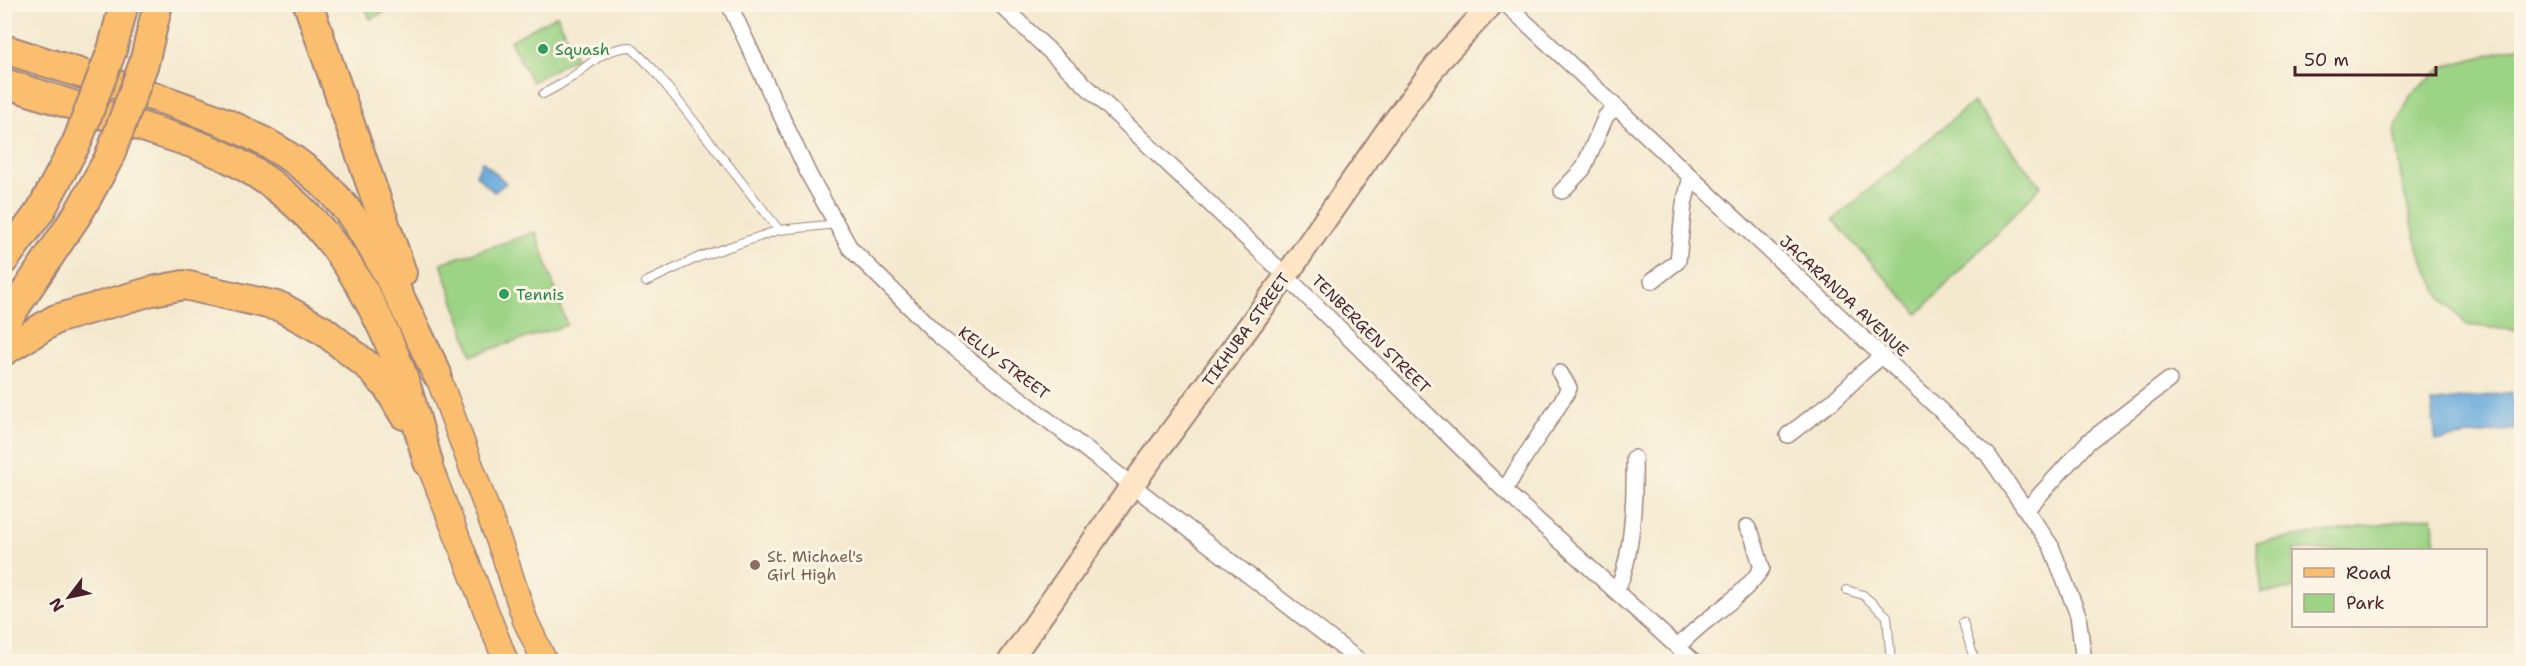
<svg xmlns="http://www.w3.org/2000/svg" width="2526" height="666" font-family="'Shantell Sans',sans-serif">
  <style>
    .green { fill: #9cd385; stroke: #737958; stroke-width: 1.5 }
    .water { fill: #68aadc; stroke: #596484; stroke-width: 1.5 }
    .lines { fill: none; stroke-linecap: round; stroke-linejoin: round }
    .lane-casing { stroke: #9f847d; stroke-width: 10 }
    .street-casing { stroke: #9f847d; stroke-width: 18 }
    .secondary-casing { stroke: #9f847d; stroke-width: 26 }
    .primary-casing { stroke: #9f847d; stroke-width: 27 }
    .highway-casing { stroke: #9f847d; stroke-width: 32 }
    .lane { stroke: #fff; stroke-width: 8 }
    .street { stroke: #fff; stroke-width: 15 }
    .secondary { stroke: #fde5c5; stroke-width: 22 }
    .primary { stroke: #fbbe6e; stroke-width: 24 }
    .highway { stroke: #fbbe6e; stroke-width: 28 }
    .highway-bridge-casing { stroke: #9f847d; stroke-width: 32; stroke-linecap: butt }
    .highway-bridge { stroke: #fbbe6e; stroke-width: 28 }
    .leisure-dot { fill: #2e9e5b; stroke: #fcf5e5; stroke-width: 2 }
    .education-dot { fill: #8d6e63; stroke: #fcf5e5; stroke-width: 2 }
    .labels { text-anchor: middle; dominant-baseline: central; stroke-width: 6; stroke-linejoin: round; paint-order: stroke }
    .leisure-label { font-size: 16px; fill: #27864d; stroke: #fcf5e5; text-anchor: start }
    .street-label { font-size: 16px; fill: #4a1f2b; stroke: #fcf5e5 }
    .education-label { font-size: 16px; fill: #785e54; stroke: #fcf5e5; text-anchor: start }
  </style>
  <rect width="100%" height="100%" fill="#fcf5e5"/>
  <filter id="ink" filterUnits="userSpaceOnUse"><feTurbulence type="fractalNoise" baseFrequency=".0167" numOctaves="2"/><feDisplacementMap in="SourceGraphic" scale="12" xChannelSelector="R" yChannelSelector="G"/><feConvolveMatrix kernelMatrix="1 2 1 2 8 2 1 2 1" color-interpolation-filters="sRGB"/></filter>
  <filter id="wash" filterUnits="userSpaceOnUse"><feTurbulence type="fractalNoise" baseFrequency=".008" numOctaves="4" result="noise"/><feDisplacementMap in="SourceGraphic" scale="24" xChannelSelector="R" yChannelSelector="G"/><feGaussianBlur stdDeviation="1.35" result="paint"/><feColorMatrix in="noise" values="0 0 0 0 0 0 0 0 0 0 0 0 0 0 0 0 0 1.4 0 .05"/><feComposite in="paint" operator="in"/></filter>
  <g filter="url(#wash)">
    <rect width="100%" height="100%" fill="#f4e9cf"/>
    <g class="green">
      <polygon points="364,5 399,5 370,19"/>
      <polygon points="557,15 576,57 532,82 510,41"/>
      <polygon points="2521,46 2522,46 2521,331 2467,325 2443,300 2420,254 2403,189 2394,131 2410,96 2443,67"/>
      <polygon points="1973,102 2041,186 1918,314 1833,220"/>
      <polygon points="536,232 567,325 472,355 441,263"/>
      <polygon points="2432,516 2437,550 2294,550 2293,589 2262,593 2256,543"/>
    </g>
    <g class="water">
      <polygon points="482,161 506,183 494,192 476,175"/>
      <polygon points="2512,392 2516,429 2436,441 2431,403"/>
    </g>
  </g>
  <g filter="url(#ink)">
    <g class="lines">
      <g class="lane-casing">
        <g id="lane">
          <path d="M543,94C553,89 563,83 572,77C594,62 602,49 631,47L654,70L779,230"/>
          <polyline points="646,282 699,257 779,230 837,224"/>
          <polyline points="1847,590 1863,595 1887,616 1891,662"/>
          <polyline points="1963,622 1975,662"/>
        </g>
      </g>
      <g class="street-casing">
        <g id="street">
          <polyline points="729,4 809,175 850,248 939,336 1361,662"/>
          <polyline points="1000,4 1286,276 1505,491 1694,662"/>
          <polyline points="1506,4 1988,455 2051,546 2078,615 2084,662"/>
          <polyline points="1562,191 1583,169 1606,116 1616,107"/>
          <polyline points="1652,281 1678,261 1684,204 1691,177"/>
          <polyline points="1788,435 1833,401 1864,371 1882,356"/>
          <path d="M1505,491C1522,455 1550,424 1569,388L1560,373"/>
          <polyline points="2026,510 2088,442 2169,380"/>
          <path d="M1616,591C1633,561 1635,493 1634,458"/>
          <path d="M1678,647C1703,618 1740,601 1762,568L1752,535L1747,527"/>
        </g>
      </g>
      <g class="secondary-casing">
        <polyline id="secondary" points="1009,662 1133,484 1286,276 1387,131 1440,60 1492,4"/>
      </g>
      <g class="primary-casing">
        <g id="primary">
          <polyline points="437,374 505,558 525,620 545,662"/>
          <polyline points="428,462 506,662"/>
        </g>
      </g>
      <g class="highway-casing">
        <g id="highway">
          <polyline points="308,4 402,273"/>
          <path d="M4,49C46,62 88,76 130,89C211,115 298,143 351,215C386,264 411,320 437,374"/>
          <polyline points="112,50 124,4"/>
          <polyline points="144,63 158,4"/>
          <path d="M4,83C51,98 97,113 143,127C171,137 201,144 228,158C316,201 364,278 399,366C411,397 419,431 428,462"/>
          <polyline points="4,260 41,210 77,142"/>
          <polyline points="4,324 79,212 109,158"/>
          <polyline points="4,351 56,319 152,291 184,285 281,307 324,331 367,365 387,386 404,415"/>
        </g>
      </g>
      <use href="#lane" class="lane"/>
      <use href="#street" class="street"/>
      <use href="#secondary" class="secondary"/>
      <use href="#primary" class="primary"/>
      <use href="#highway" class="highway"/>
      <g class="highway-bridge-casing">
        <g id="highway-bridge">
          <polyline points="77,142 112,50"/>
          <polyline points="109,158 144,63"/>
        </g>
      </g>
      <use href="#highway-bridge" class="highway-bridge"/>
    </g>
  </g>
  <g class="leisure-dot">
    <circle cx="543" cy="49" r="6"/>
    <circle cx="504" cy="294" r="6"/>
  </g>
  <circle class="education-dot" cx="755" cy="565" r="6"/>
  <g class="labels">
    <g class="leisure-label">
      <text x="555" y="49">Squash</text>
      <text x="516" y="294">Tennis</text>
    </g>
    <g class="street-label">
      <text transform="translate(1844 296) rotate(43)">JACARANDA AVENUE</text>
      <text transform="translate(1246 330) rotate(-54)">TIKHUBA STREET</text>
      <text transform="translate(1371 334) rotate(45)">TENBERGEN STREET</text>
      <text transform="translate(1004 363) rotate(37)">KELLY STREET</text>
    </g>
    <g class="education-label">
      <text x="767" y="556">St. Michael's<tspan x="767" dy="18">Girl High</tspan></text>
    </g>
  </g>
  <rect width="2526" height="666" fill="none" stroke="#fcf5e5" stroke-width="24"/>
  <rect x="2292" y="549" width="195" height="78" fill="#fcf5e5" stroke="#b59f9b" stroke-width="1.5"/>
  <rect x="2304" y="568" width="30" height="9" fill="#fbbe6e" stroke="#b59f9b" stroke-width="1.5"/>
  <text x="2346" y="579" font-size="18" fill="#4a1f2b">Road</text>
  <rect x="2304" y="594" width="30" height="18" fill="#9cd385" stroke="#b59f9b" stroke-width="1.5"/>
  <text x="2346" y="609" font-size="18" fill="#4a1f2b">Park</text>
  <g transform="translate(69 597) rotate(238)" stroke="#fcf5e5" stroke-width="4.5" paint-order="stroke">
  <path d="M0-4.5L10 22L0 15L-10 22Z" fill="#4a1f2b"/>
  <text y="-9" font-size="16" font-weight="bold" text-anchor="middle" fill="#4a1f2b">N</text>
  </g>
  <path d="M2295 66v9h141v-9" fill="none" stroke="#4a1f2b" stroke-width="3"/>
  <text x="2304" y="66" font-size="18" fill="#4a1f2b" stroke="#fcf5e5" stroke-width="4.5" paint-order="stroke">50 m</text>
</svg>
